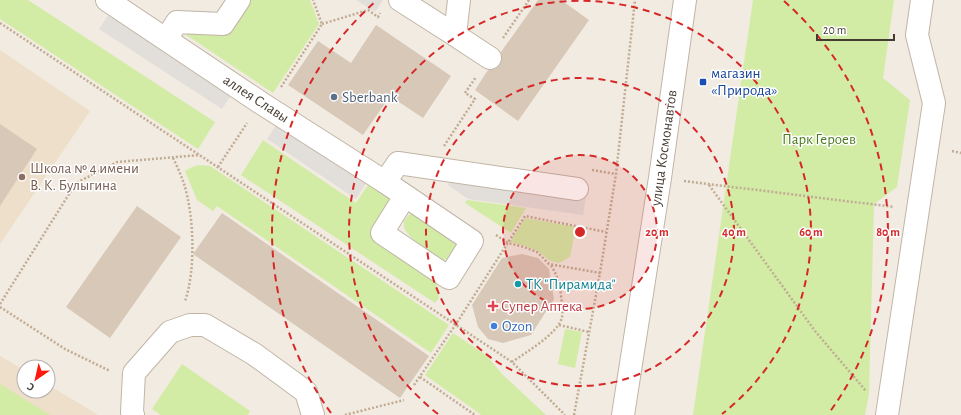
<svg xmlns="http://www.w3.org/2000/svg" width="961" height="415" font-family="'Alegreya Sans',sans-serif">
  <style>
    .education { fill: #eddfc9 }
    .green { fill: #d2eba5 }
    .parking { fill: #e2deda }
    .building { fill: #d8c8b8 }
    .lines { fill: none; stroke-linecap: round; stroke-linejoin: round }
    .minor-casing { stroke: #c1b5a6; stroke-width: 24 }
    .path { stroke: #c1ac93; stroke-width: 2.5; stroke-dasharray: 2 2; stroke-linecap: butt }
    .minor { stroke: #fff; stroke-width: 22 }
    .ring { fill: none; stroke: #d62828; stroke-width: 2; stroke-dasharray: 7 5 }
    .transit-dot { fill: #1a4fb4; stroke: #fff; stroke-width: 1.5 }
    .service-dot { fill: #5c6f8a; stroke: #fff; stroke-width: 1.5 }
    .education-dot { fill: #8d6e63; stroke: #fff; stroke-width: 1.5 }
    .culture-dot { fill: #0f9aa8; stroke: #fff; stroke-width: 1.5 }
    .health-dot { fill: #e0444e; stroke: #fff; stroke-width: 1.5 }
    .shop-dot { fill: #3f7fe0; stroke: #fff; stroke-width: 1.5 }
    .labels { text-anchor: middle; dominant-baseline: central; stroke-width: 3; stroke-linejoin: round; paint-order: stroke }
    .transit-label { font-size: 15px; fill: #164399; stroke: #fff; text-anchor: start }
    .service-label { font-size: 15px; fill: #4e5e75; stroke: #fff; text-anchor: start }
    .street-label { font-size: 15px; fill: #443b31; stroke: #fff }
    .park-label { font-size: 15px; fill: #4b7a20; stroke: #fff }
    .education-label { font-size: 15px; fill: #785e54; stroke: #fff; text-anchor: start }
    .culture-label { font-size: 15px; fill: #0d838f; stroke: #fff; text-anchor: start }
    .health-label { font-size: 15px; fill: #be3a42; stroke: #fff; text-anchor: start }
    .shop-label { font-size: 15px; fill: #366cbe; stroke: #fff; text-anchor: start }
    .centre { fill: #d62828; stroke: #fff; stroke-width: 2 }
    .ring-label { font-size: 12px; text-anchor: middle; font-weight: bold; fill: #d62828; stroke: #fff; stroke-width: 3; stroke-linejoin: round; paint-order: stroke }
  </style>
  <rect width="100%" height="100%" fill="#f2ebe1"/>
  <g class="education">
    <polygon points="0,50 90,111 0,244"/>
    <polygon points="0,356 24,370 24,391 48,391 48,385 97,414 96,415 0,415"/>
  </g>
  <g class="green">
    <polygon points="0,0 28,0 215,122 198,149 0,19"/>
    <polygon points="242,0 310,0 319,24 273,93 176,28 224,26"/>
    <polygon points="753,0 894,0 883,78 910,100 897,187 874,204 869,394 865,415 693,415"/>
    <polygon points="263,140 356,203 372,179 400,197 375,235 433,274 437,286 439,298 435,303 241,175"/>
    <polygon points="198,165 210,166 449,325 431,353 217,206 213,211 197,200 185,171 190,168"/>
    <polygon points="467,200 526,208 511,233 465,203"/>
    <path d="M413,212L456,242C456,252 451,258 442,261C433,254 407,238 404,227C404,225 404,223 404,221L409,215Z"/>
    <polygon points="525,218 576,227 570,257 559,263 550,261 538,251 525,246 510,242"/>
    <polygon points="565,329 582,332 575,368 558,364"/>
    <polygon points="453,333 486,355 502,374 546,415 481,415 476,411 425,375"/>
    <polygon points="182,364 250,411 248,415 161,415 152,409"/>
    <polygon points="0,384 50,415 0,415"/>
  </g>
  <g class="parking">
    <polygon points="356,0 383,0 375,12"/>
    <polygon points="115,5 237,86 222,109 99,29"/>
    <polygon points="282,116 372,174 356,199 267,139"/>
    <polygon points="454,174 586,196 583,215 468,199 448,185"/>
  </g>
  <g class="building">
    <polygon points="538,0 561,0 589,20 518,121 475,90 488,70 495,69 500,65 502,59 501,52"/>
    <polygon points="376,25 451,76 423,118 390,96 363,135 288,85 318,41 351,63"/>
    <polygon points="0,124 37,149 0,206"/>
    <polygon points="137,206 181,237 110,338 66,307"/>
    <polygon points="222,213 429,356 400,398 193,254"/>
    <polygon points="522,254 538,258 549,269 554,299 531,335 503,343 488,339 478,327 472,305 502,258"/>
  </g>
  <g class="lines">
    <g class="minor-casing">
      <g id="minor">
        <polyline points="107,0 261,103 385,182 472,241 449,278 382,233 405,196"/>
        <polyline points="400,0 455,35"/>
        <polyline points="459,0 455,35 490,58"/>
        <polyline points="166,39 177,22 223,24 239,0"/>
        <polyline points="385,182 398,163 577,189"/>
        <polyline points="133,415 132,412 134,373 170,332 190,325 205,325 254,354 306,392 313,415"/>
        <polyline points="623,415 660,178 685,0"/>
        <polyline points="887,415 934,103 917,35 922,0"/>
      </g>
    </g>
    <g class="path">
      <polyline points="0,23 512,362 565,415"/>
      <polyline points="322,24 368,10 378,17 380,13"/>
      <polyline points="503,38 529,0"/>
      <polyline points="281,87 322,24 313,0"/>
      <polyline points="444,146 475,99 465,93 476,77"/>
      <polyline points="952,151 961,153"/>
      <path d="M173,158C177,166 181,175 184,184C194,215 196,270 185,301"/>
      <polyline points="218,167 247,123"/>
      <polyline points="592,170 616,174"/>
      <polyline points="684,181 894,207"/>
      <polyline points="709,185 815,331 866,391"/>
      <polyline points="496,235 508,243 524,247 537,252 549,264 600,273"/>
      <polyline points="0,304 76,183 117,162 200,155"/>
      <polyline points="0,307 65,349 110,371"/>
      <polyline points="559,325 589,332"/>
      <path d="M512,362C525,353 559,333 562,317C563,310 562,303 561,296C560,284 557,274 550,264"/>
      <polyline points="420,377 475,415"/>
      <polyline points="414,385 456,324 525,216 606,232"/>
      <polyline points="345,415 404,400"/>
      <polyline points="574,415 600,273 616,174 635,0"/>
    </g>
    <use href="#minor" class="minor"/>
  </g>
  <circle cx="580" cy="232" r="77" fill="#d62828" fill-opacity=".12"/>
  <g class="ring">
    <circle cx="580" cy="232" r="77"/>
    <circle cx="580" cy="232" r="154"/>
    <path d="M438 414A231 231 0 1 1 722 414"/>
    <path d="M331 413A308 308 0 0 1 376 1M784 1A308 308 0 0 1 829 413"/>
  </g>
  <rect class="transit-dot" x="699" y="78" width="8" height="8" rx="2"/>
  <circle class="service-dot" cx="334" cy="97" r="4"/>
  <circle class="education-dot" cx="22" cy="177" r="4"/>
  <circle class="culture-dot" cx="518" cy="284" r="4"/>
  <path class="health-dot" d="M491 300h4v4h4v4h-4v4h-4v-4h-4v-4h4z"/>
  <circle class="shop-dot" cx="494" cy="326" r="4"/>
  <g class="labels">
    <g class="transit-label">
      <text x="711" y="73">магазин<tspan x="711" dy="17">«Природа»</tspan></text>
    </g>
    <g class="service-label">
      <text x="342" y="97">Sberbank</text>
    </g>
    <g class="street-label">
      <text transform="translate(256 99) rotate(33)">аллея Славы</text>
      <text transform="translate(664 148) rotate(-82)">улица Космонавтов</text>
    </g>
    <g class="park-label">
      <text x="819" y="139">Парк Героев</text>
    </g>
    <g class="education-label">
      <text x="30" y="168">Школа № 4 имени<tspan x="30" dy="17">В. К. Булыгина</tspan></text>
    </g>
    <g class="culture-label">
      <text x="526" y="284">ТК "Пирамида"</text>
    </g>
    <g class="health-label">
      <text x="501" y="306">Супер Аптека</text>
    </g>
    <g class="shop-label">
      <text x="502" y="326">Ozon</text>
    </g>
  </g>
  <circle cx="580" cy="232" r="6" class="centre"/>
  <g class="ring-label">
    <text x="657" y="236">20 m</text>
    <text x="734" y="236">40 m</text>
    <text x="811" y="236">60 m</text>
    <text x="888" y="236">80 m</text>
  </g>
  <g transform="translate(36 379) rotate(214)"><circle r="19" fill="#ffffff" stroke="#b4b1ad"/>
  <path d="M0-3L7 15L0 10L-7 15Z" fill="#ff180b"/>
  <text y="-6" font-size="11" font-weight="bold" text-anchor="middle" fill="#443b31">С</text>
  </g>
  <path d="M817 34v6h77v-6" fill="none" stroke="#443b31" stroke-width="2"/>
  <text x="823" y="34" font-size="12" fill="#443b31" stroke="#ffffff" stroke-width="3" paint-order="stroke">20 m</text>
</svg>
